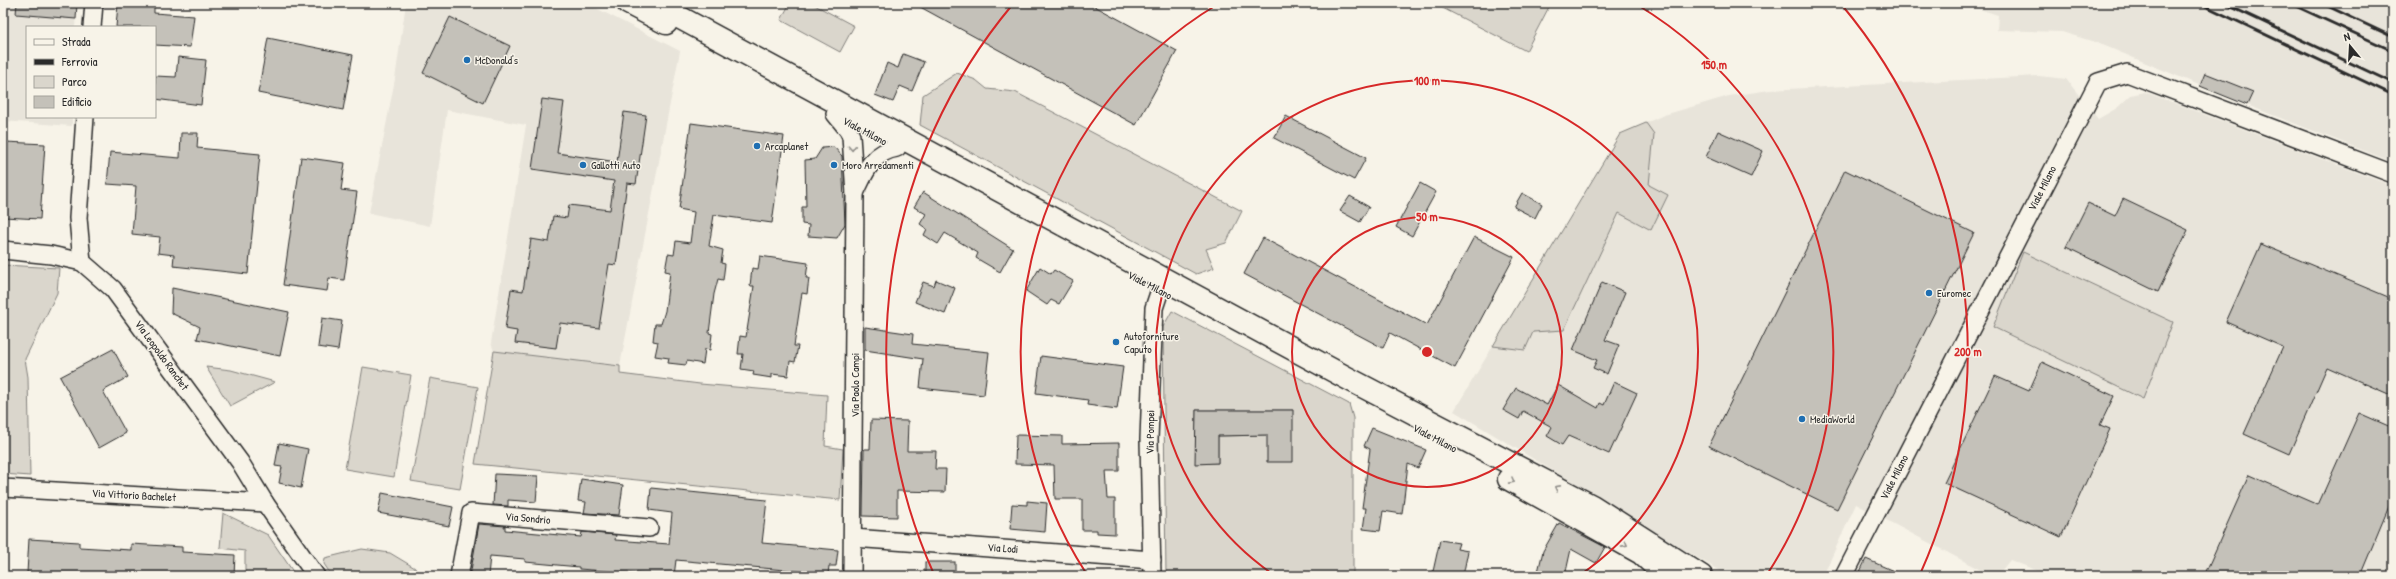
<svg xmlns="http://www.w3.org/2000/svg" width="2396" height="579" font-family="'Patrick Hand',sans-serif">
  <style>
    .built { fill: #e8e4da }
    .green { fill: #dad6cc; stroke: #82807c; fill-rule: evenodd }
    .building { fill: #c4c1b9; stroke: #2b2b2b }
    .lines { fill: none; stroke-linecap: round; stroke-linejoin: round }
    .minor-casing { stroke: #2b2b2b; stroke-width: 20 }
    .primary-casing { stroke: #2b2b2b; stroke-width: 25 }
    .minor { stroke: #f7f3e8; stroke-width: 17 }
    .primary { stroke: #f7f3e8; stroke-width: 22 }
    .rail { stroke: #2b2b2b; stroke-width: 3 }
    .oneway { stroke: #918f8a }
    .ring { fill: none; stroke: #d62828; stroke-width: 2 }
    .poi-dot { fill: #1f6fb2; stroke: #f7f3e8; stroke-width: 1.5 }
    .labels { text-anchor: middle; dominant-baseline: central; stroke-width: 3; stroke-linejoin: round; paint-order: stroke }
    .poi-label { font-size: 11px; fill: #2b2b2b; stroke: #f7f3e8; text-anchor: start }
    .street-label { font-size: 11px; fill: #2b2b2b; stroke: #f7f3e8 }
    .centre { fill: #d62828; stroke: #f7f3e8; stroke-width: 2 }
    .ring-label { font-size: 12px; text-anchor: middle; font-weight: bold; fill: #d62828; stroke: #f7f3e8; stroke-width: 3; stroke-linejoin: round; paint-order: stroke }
  </style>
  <rect width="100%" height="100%" fill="#f7f3e8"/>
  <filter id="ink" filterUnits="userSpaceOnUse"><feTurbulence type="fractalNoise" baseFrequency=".025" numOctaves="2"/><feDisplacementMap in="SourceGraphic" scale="8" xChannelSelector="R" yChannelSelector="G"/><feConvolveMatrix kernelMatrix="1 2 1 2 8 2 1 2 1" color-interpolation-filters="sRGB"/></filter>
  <g filter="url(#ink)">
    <g class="built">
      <polygon points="3,3 77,3 75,27 27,27 27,117 72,117 72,126 3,121"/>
      <polygon points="406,3 586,3 680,51 620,366 494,351 491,343 526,125 447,110 430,226 369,213 395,79"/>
      <polygon points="1960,3 2393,3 2393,162 2247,105 2098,43 2062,32 1997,30 1998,15"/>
      <polygon points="2039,76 2066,79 2098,119 2117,108 2131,95 2145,92 2393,186 2393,576 2051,576 2010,560 1997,576 1992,576 1856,504 1823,576 1728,576 1454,411 1620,134 1664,115 1729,96 1770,90"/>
    </g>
    <g class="green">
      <polygon points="790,3 811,3 854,26 840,52 781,20"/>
      <polygon points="1433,3 1551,3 1526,51"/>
      <polygon points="957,73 976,80 987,89 1015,92 1242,211 1226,243 1206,249 1214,268 1196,274 920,125 923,95"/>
      <polygon points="1646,123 1654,134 1649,185 1668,195 1651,230 1619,213 1564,330 1533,332 1525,350 1493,346 1620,134"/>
      <polygon points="2023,252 2173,322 2143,399 1993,327"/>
      <polygon points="3,265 59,268 57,293 25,359 28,377 30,476 3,474"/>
      <path d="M1172,311L1349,404L1353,418V576H1166L1163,327ZM1196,410H1293L1267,435L1218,436V463H1196Z"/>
      <polygon points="494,351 620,366 620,374 700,384 827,395 825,446 843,449 840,500 475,464"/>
      <polygon points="206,367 231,370 275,382 230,406"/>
      <polygon points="363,367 411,375 394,477 345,469"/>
      <polygon points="430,378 478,387 460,489 411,481"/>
      <polygon points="223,513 268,535 296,576 245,576 245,551 220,548"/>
      <polygon points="362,549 390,553 415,568 417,576 332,576 324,564 325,558"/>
    </g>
    <g class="building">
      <polygon points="17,3 77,3 76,19 16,14"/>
      <polygon points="913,3 1089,3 1177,51 1136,125"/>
      <polygon points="118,4 154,6 154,13 194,16 190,47 155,45 155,27 116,27"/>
      <polygon points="450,17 510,46 483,103 423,73"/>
      <polygon points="268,38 353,55 343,110 258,93"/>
      <polygon points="903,54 924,62 912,91 900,86 893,102 875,95 887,63 898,68"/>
      <polygon points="178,57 206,60 201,105 155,99 155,76 176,77"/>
      <polygon points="2205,73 2253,92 2247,105 2200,86"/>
      <polygon points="542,99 564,102 557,153 617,162 624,112 646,115 636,184 627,183 616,265 609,264 599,328 560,323 556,348 515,343 517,331 505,329 511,289 523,291 531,239 549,242 553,216 567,218 569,205 610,210 614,181 532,169"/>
      <polygon points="1286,116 1366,158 1354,180 1274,138"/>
      <polygon points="691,123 784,136 772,223 714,215 709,246 723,250 721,263 725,264 723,280 718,279 714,294 709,333 712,334 710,350 705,349 703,364 687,361 686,365 668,363 669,358 655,356 658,342 653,341 655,324 661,324 665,311 670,272 665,271 668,254 674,255 676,241 690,243 694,212 679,209"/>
      <polygon points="1718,131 1763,151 1751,177 1706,157"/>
      <polygon points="181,133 198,133 197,148 260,154 248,274 173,266 174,255 158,253 160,237 132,234 136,186 107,184 110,152 180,158"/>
      <polygon points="6,142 45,144 40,219 3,217"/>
      <polygon points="834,147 842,156 845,224 837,238 808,236 809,225 802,224 802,207 806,207 805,160 815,159 822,148"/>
      <polygon points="301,157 345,163 341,190 357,192 344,280 329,278 327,291 283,285"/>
      <polygon points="1845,170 1974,233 1837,509 1709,446"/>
      <polygon points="1420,183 1436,192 1412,236 1396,227"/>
      <polygon points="923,192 1013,249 1000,272 976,258 978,253 945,233 938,244 924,235 927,229 920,224 926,214 914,207"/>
      <polygon points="1522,193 1542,204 1535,218 1514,207"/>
      <polygon points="1350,196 1369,207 1360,222 1340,211"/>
      <polygon points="2123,199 2188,230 2158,292 2066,247 2088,203 2115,216"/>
      <polygon points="1474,237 1514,257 1455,368 1390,333 1383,348 1244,274 1263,238 1427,325"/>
      <polygon points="2261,244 2393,299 2393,396 2327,367 2289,454 2244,434 2283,347 2226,322"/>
      <polygon points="760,256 808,263 806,278 809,278 807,294 802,293 794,346 798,346 795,362 790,361 788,376 772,374 772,378 753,375 754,371 741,369 743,354 738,354 740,336 746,337 754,286 750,286 752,268 758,269"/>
      <polygon points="1040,267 1051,274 1054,270 1073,281 1059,304 1051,300 1047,305 1026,291"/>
      <polygon points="936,280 955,288 945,314 915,302 923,282 934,286"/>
      <polygon points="1602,282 1625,292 1605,340 1619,345 1607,374 1593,368 1597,360 1573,350"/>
      <polygon points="172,288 289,312 280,356 197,339 200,327 171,313"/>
      <polygon points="322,318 342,321 338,350 318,347"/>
      <polygon points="865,327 913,334 912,344 989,352 984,395 920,388 923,359 865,350"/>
      <polygon points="113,349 128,377 103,391 126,433 99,448 60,377"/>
      <polygon points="1041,356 1123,367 1117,409 1087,405 1088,400 1036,393"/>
      <polygon points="2042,362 2114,396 2100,425 2110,429 2061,537 1944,483 1995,376 2029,391"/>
      <polygon points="1614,382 1637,393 1609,454 1568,436 1562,445 1547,436 1552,427 1523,411 1519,419 1503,410 1516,388 1547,405 1558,385 1598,408 1600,403 1604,405"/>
      <polygon points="1196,410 1293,410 1293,462 1267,462 1267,435 1218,436 1218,463 1195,464"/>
      <polygon points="2359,413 2393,428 2393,505 2390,504 2360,576 2204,576 2249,475 2318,505"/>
      <polygon points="871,420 908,421 907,451 936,451 935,469 946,469 945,492 897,491 897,517 863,516 864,449 870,449"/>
      <polygon points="1372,428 1426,450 1418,468 1408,464 1402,514 1383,511 1380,531 1363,529 1366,508 1362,508 1370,449 1364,446"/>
      <polygon points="1016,435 1062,436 1062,444 1119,443 1119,471 1106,471 1108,499 1115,499 1115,534 1097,533 1097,530 1082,530 1082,499 1055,499 1054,465 1015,464"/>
      <polygon points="279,443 308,449 301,488 279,483 282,467 275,466"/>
      <polygon points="495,474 538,476 536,502 508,500 508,506 493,505"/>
      <polygon points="581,479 623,485 619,515 584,513 586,502 578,501"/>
      <polygon points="651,488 767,500 762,543 838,550 836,566 829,566 828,574 676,560 674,576 666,576 579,569 579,567 525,562 525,559 490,556 488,576 470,576 479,524 505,526 505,530 581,537 582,532 616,535 615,540 669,544 672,513 649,510"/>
      <polygon points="382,493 453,507 449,526 378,513"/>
      <polygon points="1027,501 1047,503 1045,532 1010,529 1012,504 1027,505"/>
      <polygon points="1559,523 1605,547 1596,563 1571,549 1565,576 1537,576 1543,551"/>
      <polygon points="29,539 79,542 79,547 131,550 131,544 182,547 182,552 235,555 234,576 82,576 27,573"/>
      <polygon points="1440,540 1459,543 1457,549 1468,551 1463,576 1432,576"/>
      <polygon points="1866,559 1905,576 1858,576"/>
      <rect x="925" y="562" width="30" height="14"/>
    </g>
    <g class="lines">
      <g class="minor-casing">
        <g id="minor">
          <polyline points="92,27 94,3"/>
          <polyline points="835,114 848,130 851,136 855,194 852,576"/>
          <polyline points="85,117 78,218 82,262 113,289 240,462 265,503 316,576"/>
          <path d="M855,193C865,172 872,152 897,148"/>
          <polyline points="3,250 51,255 82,262"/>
          <polyline points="3,488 265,503"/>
          <polyline points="853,538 1152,560"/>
          <polyline points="459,576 471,513 649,528"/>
          <polyline points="1152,576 1149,439 1154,308 1160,290"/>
          <polyline points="1844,576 2098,82 2127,73 2393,174"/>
        </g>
      </g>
      <g class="primary-casing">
        <g id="primary">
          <polyline points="628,3 666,23"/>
          <polyline points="653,3 1347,378 1592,506 1701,576"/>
          <polyline points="1509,479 1641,553 1666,576"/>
        </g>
      </g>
      <use href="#minor" class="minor"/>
      <use href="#primary" class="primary"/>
      <g class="rail">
        <polyline points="2199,3 2393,95"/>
        <polyline points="2223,3 2393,83"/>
        <polyline points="2289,3 2393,51"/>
        <polyline points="2321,3 2393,37"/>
      </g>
    </g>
    <defs><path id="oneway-chevron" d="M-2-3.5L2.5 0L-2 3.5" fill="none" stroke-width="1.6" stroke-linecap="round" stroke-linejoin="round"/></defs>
    <g class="oneway">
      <use href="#oneway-chevron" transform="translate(852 148) rotate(87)"/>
      <use href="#oneway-chevron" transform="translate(1512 481) rotate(29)"/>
      <use href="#oneway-chevron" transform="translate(1557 488) rotate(-152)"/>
      <use href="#oneway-chevron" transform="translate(1625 544) rotate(29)"/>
    </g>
  </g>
  <g class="ring">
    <circle cx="1427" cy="352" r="135"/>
    <path d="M1274 575A271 271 0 1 1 1580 575"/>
    <path d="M1086 573A406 406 0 0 1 1218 4M1636 4A406 406 0 0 1 1768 573"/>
    <path d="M933 572A541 541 0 0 1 1013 4M1841 4A541 541 0 0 1 1921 572"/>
  </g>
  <g class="poi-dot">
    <circle cx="467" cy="60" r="4"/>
    <circle cx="757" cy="146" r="4"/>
    <circle cx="583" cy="165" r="4"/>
    <circle cx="834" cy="165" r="4"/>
    <circle cx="1929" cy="293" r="4"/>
    <circle cx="1116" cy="342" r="4"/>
    <circle cx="1802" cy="419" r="4"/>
  </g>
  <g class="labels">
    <g class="poi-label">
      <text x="475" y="60">McDonald's</text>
      <text x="765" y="146">Arcaplanet</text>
      <text x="591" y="165">Gallotti Auto</text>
      <text x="842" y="165">Moro Arredamenti</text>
      <text x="1937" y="293">Euromec</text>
      <text x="1124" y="336">Autoforniture<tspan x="1124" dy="13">Caputo</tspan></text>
      <text x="1810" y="419">MediaWorld</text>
    </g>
    <g class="street-label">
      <text transform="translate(865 131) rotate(28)">Viale Milano</text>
      <text transform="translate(2042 188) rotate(-63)">Viale Milano</text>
      <text transform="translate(1150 285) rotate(28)">Viale Milano</text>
      <text transform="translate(162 355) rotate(54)">Via Leopoldo Ranchet</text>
      <text transform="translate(855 385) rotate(-90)">Via Paolo Campi</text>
      <text transform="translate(1150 432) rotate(-89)">Via Pompei</text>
      <text transform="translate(1435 438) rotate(28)">Viale Milano</text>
      <text transform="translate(1894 477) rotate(-63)">Viale Milano</text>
      <text transform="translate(134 495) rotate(3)">Via Vittorio Bachelet</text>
      <text transform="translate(528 518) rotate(5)">Via Sondrio</text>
      <text transform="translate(1003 548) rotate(4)">Via Lodi</text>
    </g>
  </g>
  <circle cx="1427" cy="352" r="6" class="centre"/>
  <g class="ring-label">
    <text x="1714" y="69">150 m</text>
    <text x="1427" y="85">100 m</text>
    <text x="1427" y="221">50 m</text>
    <text x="1968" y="356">200 m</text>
  </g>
  <rect width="2396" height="579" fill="none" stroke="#f7f3e8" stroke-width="16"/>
  <rect x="8" y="8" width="2380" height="563" fill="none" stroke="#2b2b2b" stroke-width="1.5" filter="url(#ink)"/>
  <rect x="26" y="26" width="130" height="92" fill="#f7f3e8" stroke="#a5a39c"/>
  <rect x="34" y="39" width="20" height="6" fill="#f7f3e8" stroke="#a5a39c"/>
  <text x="62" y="46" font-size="12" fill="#2b2b2b">Strada</text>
  <rect x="34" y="59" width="20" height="6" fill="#2b2b2b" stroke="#a5a39c"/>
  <text x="62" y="66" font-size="12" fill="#2b2b2b">Ferrovia</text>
  <rect x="34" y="76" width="20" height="12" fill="#dad6cc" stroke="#a5a39c"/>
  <text x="62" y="86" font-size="12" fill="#2b2b2b">Parco</text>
  <rect x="34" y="96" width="20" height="12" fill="#c4c1b9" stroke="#a5a39c"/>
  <text x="62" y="106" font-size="12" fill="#2b2b2b">Edificio</text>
  <g transform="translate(2350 46) rotate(342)" stroke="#f7f3e8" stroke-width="3" paint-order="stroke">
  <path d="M0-3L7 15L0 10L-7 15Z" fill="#2b2b2b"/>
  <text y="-6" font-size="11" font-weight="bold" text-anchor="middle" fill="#2b2b2b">N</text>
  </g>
</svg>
